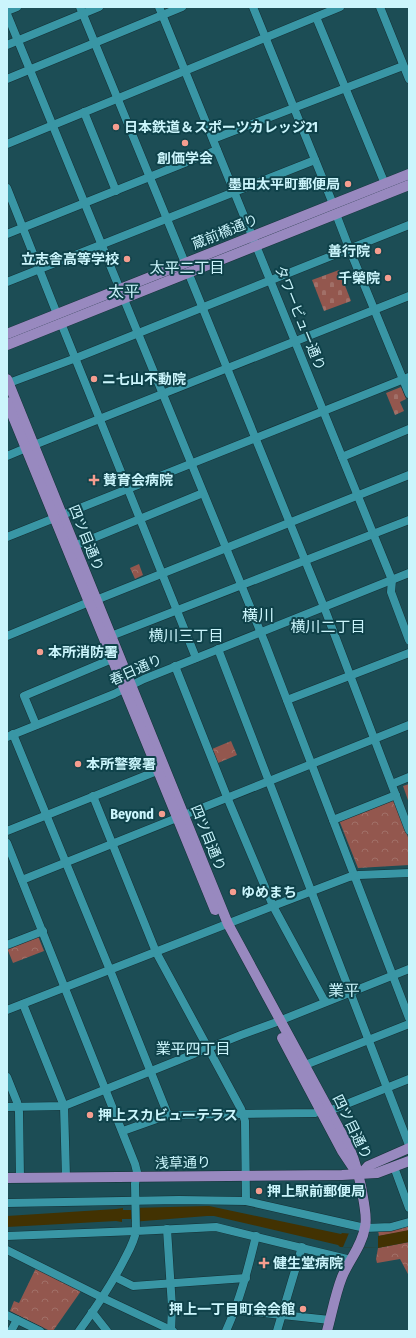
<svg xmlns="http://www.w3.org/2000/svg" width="416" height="1338" font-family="'Fira Sans Condensed','Noto Sans JP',sans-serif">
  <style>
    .grass { fill: #93574e }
    .forest { fill: url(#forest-crowns) }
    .cemetery { fill: url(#cemetery-stones) }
    .water { fill: #423202 }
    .pier { fill: #1c4d55 }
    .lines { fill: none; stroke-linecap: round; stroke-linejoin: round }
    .minor-casing { stroke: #143035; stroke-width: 9 }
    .major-casing { stroke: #143035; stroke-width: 11 }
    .minor { stroke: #3996a5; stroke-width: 8 }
    .major { stroke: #9889bf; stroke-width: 10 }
    .poi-dot { fill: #f59d8f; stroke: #0f424a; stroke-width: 1.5 }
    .labels { text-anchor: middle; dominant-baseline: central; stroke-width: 4; stroke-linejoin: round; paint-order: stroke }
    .poi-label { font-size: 14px; font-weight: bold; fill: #cbf5fc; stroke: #0f424a; text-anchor: start }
    .street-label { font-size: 14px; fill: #cbf5fc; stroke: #0f424a }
    .neighbourhood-label { font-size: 15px; fill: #cbf5fc; stroke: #0f424a }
    .quarter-label { font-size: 16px; fill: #cbf5fc; stroke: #0f424a }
  </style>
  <defs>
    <pattern id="forest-crowns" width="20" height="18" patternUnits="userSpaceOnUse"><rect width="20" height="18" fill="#93574e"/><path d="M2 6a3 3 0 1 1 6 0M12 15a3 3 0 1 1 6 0" fill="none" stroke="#a17068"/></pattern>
    <pattern id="cemetery-stones" width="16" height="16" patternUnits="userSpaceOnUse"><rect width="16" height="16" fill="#93574e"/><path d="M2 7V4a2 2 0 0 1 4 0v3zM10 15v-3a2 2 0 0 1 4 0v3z" fill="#a17068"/></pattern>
  </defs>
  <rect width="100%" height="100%" fill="#1c4d55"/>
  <polygon class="grass" points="409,784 409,803 403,786"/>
  <g class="forest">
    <polygon points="139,564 143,575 135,579 130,568"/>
    <polygon points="231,741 237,755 218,763 212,749"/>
    <polygon points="393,798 409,840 409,865 358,868 339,820"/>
    <polygon points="38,936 44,951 13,963 7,948"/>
    <polygon points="409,1224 409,1230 407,1231 379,1236 378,1230"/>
    <polygon points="409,1242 409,1276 400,1259 377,1263 376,1259 378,1248"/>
    <polygon points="36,1268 81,1291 53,1331 50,1331 10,1311 14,1301 19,1303"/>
  </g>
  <g class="cemetery">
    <polygon points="339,270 351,301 324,311 312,280"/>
    <polygon points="401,387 406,399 400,402 404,411 395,415 386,393"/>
  </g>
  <polygon class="water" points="209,1206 341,1234 342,1233 378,1236 409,1230 409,1242 378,1248 340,1247 338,1245 214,1216 207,1216 131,1222 131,1219 122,1219 122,1222 116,1221 7,1227 7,1216 116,1209 123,1208 123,1210 131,1210 131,1208"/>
  <polygon class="pier" points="349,1233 378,1235 378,1248 343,1247"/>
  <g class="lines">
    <g class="minor-casing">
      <g id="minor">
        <polyline points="80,7 185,263"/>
        <polyline points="159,7 392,580 391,592 409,640"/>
        <polyline points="253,7 333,204"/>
        <polyline points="380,7 409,79"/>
        <polyline points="7,11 17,7"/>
        <polyline points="7,14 265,643 409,1018"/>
        <polyline points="316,17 385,184"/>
        <polyline points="7,45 99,7"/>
        <polyline points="7,79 182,7"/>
        <polyline points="84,112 116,191"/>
        <polyline points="213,139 403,66"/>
        <polyline points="7,144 340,7"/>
        <polyline points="7,188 57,314"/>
        <polyline points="336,214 351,253 409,394"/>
        <polyline points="7,234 217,150"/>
        <polyline points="188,272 324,607 409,830"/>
        <polyline points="7,282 315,160"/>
        <polyline points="61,323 196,658"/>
        <polyline points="9,383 76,358 409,225"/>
        <polyline points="34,445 409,296"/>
        <polyline points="7,456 26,448"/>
        <polyline points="342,457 409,429"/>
        <polyline points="7,537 409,377"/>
        <polyline points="74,546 203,493"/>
        <polyline points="96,600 409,475"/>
        <polyline points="7,636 89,602"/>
        <polyline points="111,636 409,520"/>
        <polyline points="218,649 409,1145"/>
        <polyline points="175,666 227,797 273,906 325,1002"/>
        <polyline points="287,700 409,653"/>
        <polyline points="36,725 24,696 112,659"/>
        <polyline points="13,734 112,975 168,1115"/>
        <polyline points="7,737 114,694 144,679 409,573"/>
        <polyline points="392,784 409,777"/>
        <polyline points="93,796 156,952 241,1109 245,1121 246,1201"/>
        <polyline points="333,820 396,795"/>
        <polyline points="7,831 157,771"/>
        <polyline points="7,843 135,1164 137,1172 135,1184 136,1231 7,1236"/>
        <polyline points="22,880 409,725"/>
        <polyline points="7,945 43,931"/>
        <polyline points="23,1004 64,1106 66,1177"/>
        <polyline points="7,1010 273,906 349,877 359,875 409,873"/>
        <polyline points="305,1065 409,1024"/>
        <polyline points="7,1077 17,1102 19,1112 20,1178"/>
        <polyline points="7,1107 64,1106 241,1035 274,1023 409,969"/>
        <polyline points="329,1111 409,1079"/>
        <polyline points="123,1131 168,1115 315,1113 321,1111"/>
        <polyline points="394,1167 409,1208"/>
        <polyline points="7,1203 179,1200 246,1201 365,1228 391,1227 409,1222"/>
        <polyline points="167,1229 172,1307 171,1331"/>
        <polyline points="7,1250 103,1298 173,1331"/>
        <polyline points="115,1277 133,1286 246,1278"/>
        <polyline points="236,1310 330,1320"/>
        <polyline points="92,1312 107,1331"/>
        <polyline points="7,1315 40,1331"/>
        <polyline points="11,1331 17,1320"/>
        <path d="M79,1331C95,1309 110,1287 123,1262C128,1252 134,1243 136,1231L216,1227L351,1260"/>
        <path d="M226,1331C240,1300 248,1269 256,1236"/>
        <polyline points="277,1331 302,1247"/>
      </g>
    </g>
    <g class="major-casing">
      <g id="major">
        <polyline points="7,334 409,174"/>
        <polyline points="7,345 409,185"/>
        <path d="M7,379L228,924L349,1147C357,1165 361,1183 364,1203C365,1211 367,1219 365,1227C362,1246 349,1260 342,1277C335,1295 332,1313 327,1331"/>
        <polyline points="7,402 215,910"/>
        <polyline points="282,1038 342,1151 354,1169"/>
        <polyline points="360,1175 368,1166 409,1148"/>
        <polyline points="7,1178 342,1175 377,1173 409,1161"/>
      </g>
    </g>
    <use href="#minor" class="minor"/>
    <use href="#major" class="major"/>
  </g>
  <g class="poi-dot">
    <circle cx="116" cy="127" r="4"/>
    <circle cx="185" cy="143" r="4"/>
    <circle cx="348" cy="184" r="4"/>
    <circle cx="378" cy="251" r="4"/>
    <circle cx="127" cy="259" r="4"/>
    <circle cx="388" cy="278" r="4"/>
    <circle cx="94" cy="379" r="4"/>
    <path d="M92 474h4v4h4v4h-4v4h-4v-4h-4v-4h4z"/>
    <circle cx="40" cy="652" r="4"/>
    <circle cx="78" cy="764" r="4"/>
    <circle cx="162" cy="814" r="4"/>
    <circle cx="233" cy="892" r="4"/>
    <circle cx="90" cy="1115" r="4"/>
    <circle cx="259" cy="1191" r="4"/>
    <path d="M262 1257h4v4h4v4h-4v4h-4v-4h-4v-4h4z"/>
    <circle cx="303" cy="1309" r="4"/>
  </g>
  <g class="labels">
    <g class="poi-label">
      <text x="124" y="127">日本鉄道＆スポーツカレッジ21</text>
      <text x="185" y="158" text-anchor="middle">創価学会</text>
      <text x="340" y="184" text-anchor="end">墨田太平町郵便局</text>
      <text x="370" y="251" text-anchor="end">善行院</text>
      <text x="119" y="259" text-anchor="end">立志舎高等学校</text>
      <text x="380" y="278" text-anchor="end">千榮院</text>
      <text x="102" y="379">ニ七山不動院</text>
      <text x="103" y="480">賛育会病院</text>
      <text x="48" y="652">本所消防署</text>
      <text x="86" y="764">本所警察署</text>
      <text x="154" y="814" text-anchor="end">Beyond</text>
      <text x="241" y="892">ゆめまち</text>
      <text x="98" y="1115">押上スカビューテラス</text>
      <text x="267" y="1191">押上駅前郵便局</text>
      <text x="273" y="1263">健生堂病院</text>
      <text x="295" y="1309" text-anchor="end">押上一丁目町会会館</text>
    </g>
    <g class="street-label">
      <text transform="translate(225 232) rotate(-22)">蔵前橋通り</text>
      <text transform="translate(300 318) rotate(68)">タワービュー通り</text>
      <text transform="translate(86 538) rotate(68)">四ツ目通り</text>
      <text transform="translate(136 670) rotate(-24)">春日通り</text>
      <text transform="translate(208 838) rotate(68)">四ツ目通り</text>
      <text transform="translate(352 1127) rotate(64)">四ツ目通り</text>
      <text transform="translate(183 1163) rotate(-1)">浅草通り</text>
    </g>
    <g class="neighbourhood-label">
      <text x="187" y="268">太平二丁目</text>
      <text x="328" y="627">横川二丁目</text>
      <text x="186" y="636">横川三丁目</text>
      <text x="193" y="1049">業平四丁目</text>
    </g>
    <g class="quarter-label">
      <text x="124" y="291">太平</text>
      <text x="258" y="615">横川</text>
      <text x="344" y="990">業平</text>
    </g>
  </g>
  <rect width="416" height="1338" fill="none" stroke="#cbf5fc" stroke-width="16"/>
</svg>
